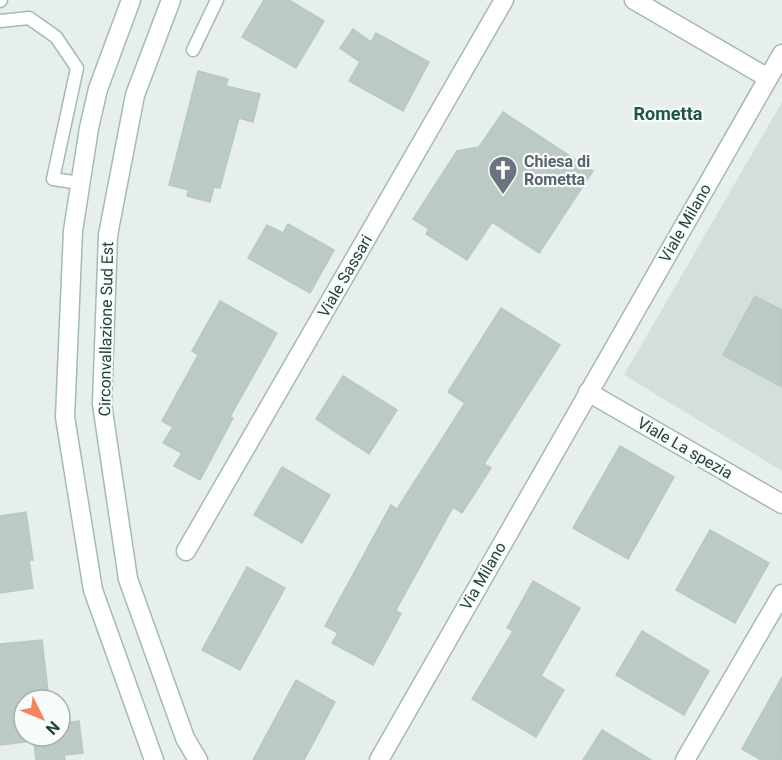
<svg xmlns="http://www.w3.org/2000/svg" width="782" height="760" font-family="Roboto,sans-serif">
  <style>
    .built { fill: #d4dfda }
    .building { fill: #bbcac4; stroke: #b8c9c2; stroke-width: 1.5 }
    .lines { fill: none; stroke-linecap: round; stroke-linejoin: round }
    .service-casing { stroke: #a8b8b2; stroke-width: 15 }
    .minor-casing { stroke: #a8b8b2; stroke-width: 21 }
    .secondary-casing { stroke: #a4bbb3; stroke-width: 21 }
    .service { stroke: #fff; stroke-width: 12 }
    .minor { stroke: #fff; stroke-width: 18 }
    .secondary { stroke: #fff; stroke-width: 18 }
    .labels { text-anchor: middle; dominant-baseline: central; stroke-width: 4.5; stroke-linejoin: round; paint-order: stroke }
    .worship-label { font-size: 16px; font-weight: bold; fill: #5b616d; stroke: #f7fbf9; text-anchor: start }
    .street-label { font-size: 16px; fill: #24423a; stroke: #f7fbf9 }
    .neighbourhood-label { font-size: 18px; font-weight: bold; fill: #1f5548; stroke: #f7fbf9 }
  </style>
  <rect width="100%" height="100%" fill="#e6efeb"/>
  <polygon class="built" points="782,102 782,471 624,375"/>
  <g class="building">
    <polygon points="264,0 289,0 324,21 296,68 242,37"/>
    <polygon points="353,29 371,42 376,33 429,62 403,111 349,81 360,62 340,48"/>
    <polygon points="198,71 228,79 226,86 260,94 253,122 239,118 220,188 214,187 210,202 187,196 189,190 169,185"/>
    <polygon points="503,112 593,171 539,253 492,222 467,260 426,234 429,229 413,219 457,151 479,147"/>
    <polygon points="288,224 334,250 310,293 248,258 267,225 283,233"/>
    <polygon points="755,296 782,310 782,387 723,355"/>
    <polygon points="220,301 277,333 230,417 233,418 200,480 174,466 182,453 163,443 173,427 162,421 198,355 192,351"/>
    <polygon points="501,308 560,345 484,464 491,468 462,513 453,507 396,610 401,614 373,665 332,643 338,633 325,626 391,505 397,509 465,403 448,392"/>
    <polygon points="343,376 397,410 369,454 316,419"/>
    <polygon points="620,446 674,477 628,559 573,528"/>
    <polygon points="282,467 330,495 302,543 254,515"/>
    <polygon points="26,512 33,560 29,560 33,588 0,593 0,516"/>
    <polygon points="710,530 769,563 735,623 676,590"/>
    <polygon points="247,567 285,588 240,670 202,650"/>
    <polygon points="533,581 580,608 541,676 564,690 536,737 472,699 513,631 507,628"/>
    <polygon points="642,631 709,671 684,715 616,675"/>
    <polygon points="42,640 49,700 24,700 24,736 60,736 60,723 79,721 83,753 64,755 65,760 36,760 34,741 0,745 0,644"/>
    <polygon points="782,677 782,760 761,760 742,749"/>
    <polygon points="296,680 335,702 304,760 253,760"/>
    <polygon points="602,730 651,760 583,760"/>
  </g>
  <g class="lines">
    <g class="service-casing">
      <g id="service">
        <polyline points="0,1 1,0"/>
        <polyline points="0,21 29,18 56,37 77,68 53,179 80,183"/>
        <polyline points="193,50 217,0"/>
      </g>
    </g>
    <g class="minor-casing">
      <g id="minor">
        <polyline points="634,0 768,78"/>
        <polyline points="588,392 782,504"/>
        <polyline points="186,551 504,0"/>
        <polyline points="379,760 782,54"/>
        <polyline points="685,760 782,594"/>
      </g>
    </g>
    <g class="secondary-casing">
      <g id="secondary">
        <polyline points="131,0 98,89 89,128 73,231 65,417 93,590 154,760"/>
        <polyline points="171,0 135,95 108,235 102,404 128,579 185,738 198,760"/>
      </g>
    </g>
    <use href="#service" class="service"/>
    <use href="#minor" class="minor"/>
    <use href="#secondary" class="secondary"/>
  </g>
  <defs>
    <g id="church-pin" transform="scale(1.5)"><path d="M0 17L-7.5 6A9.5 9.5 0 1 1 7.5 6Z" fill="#6b7280" stroke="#f7fbf9"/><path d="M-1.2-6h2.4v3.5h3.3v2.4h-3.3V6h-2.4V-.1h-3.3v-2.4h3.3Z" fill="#fff"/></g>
  </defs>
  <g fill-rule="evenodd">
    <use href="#church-pin" x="503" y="170"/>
  </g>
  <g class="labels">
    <g class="worship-label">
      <text x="524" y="161">Chiesa di<tspan x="524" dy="18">Rometta</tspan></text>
    </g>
    <g class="street-label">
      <text transform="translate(685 223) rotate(-60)">Viale Milano</text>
      <text transform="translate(345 276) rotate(-60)">Viale Sassari</text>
      <text transform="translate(106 329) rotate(-89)">Circonvallazione Sud Est</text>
      <text transform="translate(685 448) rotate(30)">Viale La spezia</text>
      <text transform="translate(483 576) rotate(-60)">Via Milano</text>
    </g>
    <g class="neighbourhood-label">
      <text x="668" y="113">Rometta</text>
    </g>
  </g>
  <g transform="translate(42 718) rotate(133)"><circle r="28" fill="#f7fbf9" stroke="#a3b1ad" stroke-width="1.5"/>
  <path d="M0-4.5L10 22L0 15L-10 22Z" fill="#f4845f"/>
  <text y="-9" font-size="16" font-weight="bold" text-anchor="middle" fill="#24423a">N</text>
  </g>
</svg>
